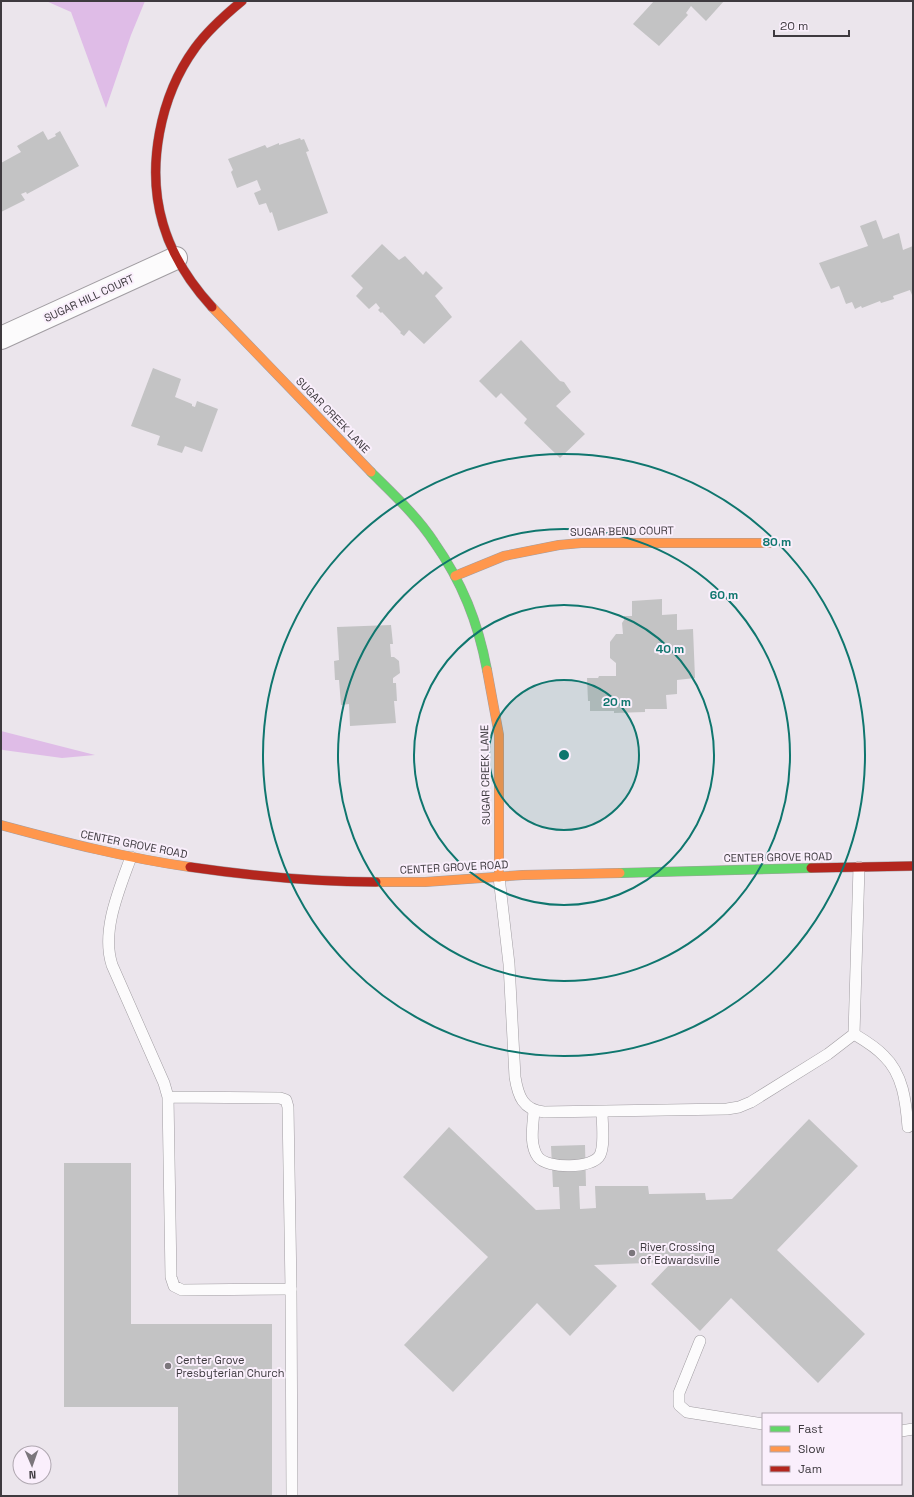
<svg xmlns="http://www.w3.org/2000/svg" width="914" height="1497" font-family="'Space Grotesk',sans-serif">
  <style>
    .green { fill: #dfbce7 }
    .building { fill: #c3c3c4 }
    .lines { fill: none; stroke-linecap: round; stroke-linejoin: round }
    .lane-casing { stroke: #a19da2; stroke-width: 12 }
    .street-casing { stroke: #a19da2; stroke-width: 24 }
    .fast-casing { stroke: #a19da2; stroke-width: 10 }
    .slow-casing { stroke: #a19da2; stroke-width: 10 }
    .jam-casing { stroke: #a19da2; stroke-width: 10 }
    .lane { stroke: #fcfbfc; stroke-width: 11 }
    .street { stroke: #fcfbfc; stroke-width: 22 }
    .fast { stroke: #63d668; stroke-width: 9 }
    .slow { stroke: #ff974d; stroke-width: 9 }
    .jam { stroke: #b3261e; stroke-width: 9 }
    .ring { fill: none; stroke: #0f766e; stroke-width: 2 }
    .poi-dot { fill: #7b767c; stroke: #faeffc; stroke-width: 1.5 }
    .labels { text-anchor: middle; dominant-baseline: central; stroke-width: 4; stroke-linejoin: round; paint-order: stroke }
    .street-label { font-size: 11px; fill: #3e3a3f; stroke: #faeffc }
    .poi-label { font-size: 11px; fill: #3e3a3f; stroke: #faeffc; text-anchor: start }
    .centre { fill: #0f766e; stroke: #faeffc; stroke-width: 2 }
    .ring-label { font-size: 12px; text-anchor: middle; font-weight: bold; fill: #0f766e; stroke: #faeffc; stroke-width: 4; stroke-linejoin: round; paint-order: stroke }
  </style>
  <rect width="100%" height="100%" fill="#ebe5ec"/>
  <g class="green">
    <polygon points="46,1 145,1 131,35 106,108 71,12"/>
    <polygon points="1,731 95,755 62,758 3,750 1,749"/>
  </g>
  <g class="building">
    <polygon points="654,1 724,1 706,21 691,6 686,13 688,15 659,46 633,24"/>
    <polygon points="43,131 48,140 56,136 55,134 60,131 79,166 27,194 26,192 21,194 25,200 1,212 1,163 21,152 17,146"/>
    <polygon points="300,138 301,140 304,139 309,151 306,152 328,213 278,231 272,212 270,213 266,203 259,205 254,193 261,190 257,180 237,188 231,172 233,170 228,159 265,145 267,148 279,143 279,145"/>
    <polygon points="876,220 883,239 899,233 903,250 913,246 913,294 912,295 910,290 893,296 894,299 881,303 880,301 862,308 861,306 855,309 852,302 846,304 839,286 831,289 819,263 868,246 860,226"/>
    <polygon points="382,244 399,260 405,256 423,275 426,271 443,288 435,296 452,317 424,344 409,330 404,336 400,333 401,332 382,312 381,313 378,310 380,308 376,303 369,309 356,296 363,288 351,276"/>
    <polygon points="521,340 560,381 564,382 571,392 556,406 585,434 560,458 524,423 527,419 501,393 496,398 479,381"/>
    <polygon points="153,368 181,379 175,397 192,404 192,406 195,407 197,401 218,409 202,452 185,446 182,453 157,445 160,436 131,426"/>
    <polygon points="662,599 662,615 677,614 677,630 693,629 695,678 677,680 677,694 666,695 667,709 645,709 645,712 614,713 614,711 590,711 590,701 588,701 587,678 598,678 599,676 616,676 616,663 610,658 610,642 616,634 623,634 622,623 624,620 624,616 632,616 632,601"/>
    <polygon points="391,625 393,644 390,644 391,657 394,657 399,661 400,673 393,678 393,683 396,683 397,701 394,701 396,723 350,726 349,704 341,705 339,680 335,680 334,661 339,660 337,627"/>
    <polygon points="809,1119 858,1166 777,1250 865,1334 818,1383 731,1298 700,1331 651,1284 672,1262 594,1265 617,1286 570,1336 537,1303 453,1392 404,1345 488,1257 403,1177 449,1127 536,1210 560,1209 559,1187 553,1187 551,1146 585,1145 586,1186 579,1186 580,1209 596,1208 595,1186 648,1186 649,1194 705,1193 706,1200 732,1199"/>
    <polygon points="64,1163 131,1163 131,1324 272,1324 272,1496 178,1496 178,1407 64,1407"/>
  </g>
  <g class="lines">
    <g class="lane-casing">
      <g id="lane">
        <path d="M131,857C119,890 101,931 112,965L164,1083L168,1097L171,1277L174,1286L182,1290L291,1289L288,1107L286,1100L280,1098L168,1097"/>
        <path d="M499,877L509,964L515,1077C518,1096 523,1110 544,1112L727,1109L739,1107L751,1102L828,1054L854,1034L859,867"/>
        <path d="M854,1034C864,1040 876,1047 884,1056C903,1074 906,1102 908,1127"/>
        <path d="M534,1111C533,1125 529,1145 538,1157C547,1169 593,1169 600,1155C605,1145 602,1122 602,1112"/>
        <polyline points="291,1289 292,1496"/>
        <polyline points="700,1341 679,1393 679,1405 687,1412 763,1424"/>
        <polyline points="901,1431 913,1429"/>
      </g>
    </g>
    <g class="street-casing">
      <polyline id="street" points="1,338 176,258"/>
    </g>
    <g class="fast-casing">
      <g id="fast">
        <path d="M371,472C393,494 417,516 434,542C462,582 478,622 487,670"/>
        <polyline points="620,873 811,868"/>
      </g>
    </g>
    <g class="slow-casing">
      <g id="slow">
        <polyline points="212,307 371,472"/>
        <polyline points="455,576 504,556 559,545 581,543 770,543"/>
        <polyline points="487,670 499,735 499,877"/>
        <path d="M1,825C64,842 126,858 190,867"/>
        <polyline points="376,882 425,882 523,875 620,873"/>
      </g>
    </g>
    <g class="jam-casing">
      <g id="jam">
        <path d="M212,307C190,283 172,255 163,224C146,167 160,96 195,48C208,30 225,15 242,1"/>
        <path d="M190,867C252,876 314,882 376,882"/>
        <polyline points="811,868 913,866"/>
      </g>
    </g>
    <use href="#lane" class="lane"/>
    <use href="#street" class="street"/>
    <use href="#fast" class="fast"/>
    <use href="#slow" class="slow"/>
    <use href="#jam" class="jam"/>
  </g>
  <circle cx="564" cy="755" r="75" fill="#0f766e" fill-opacity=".12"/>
  <g class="ring">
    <circle cx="564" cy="755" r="75"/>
    <circle cx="564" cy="755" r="150"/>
    <circle cx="564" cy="755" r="226"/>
    <circle cx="564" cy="755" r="301"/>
  </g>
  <g class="poi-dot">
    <circle cx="632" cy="1253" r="4"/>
    <circle cx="168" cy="1366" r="4"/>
  </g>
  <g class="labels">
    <g class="street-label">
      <text transform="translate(89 298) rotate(-25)">SUGAR HILL COURT</text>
      <text transform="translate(333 415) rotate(46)">SUGAR CREEK LANE</text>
      <text transform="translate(622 531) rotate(-1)">SUGAR BEND COURT</text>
      <text transform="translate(485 775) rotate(-91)">SUGAR CREEK LANE</text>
      <text transform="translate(134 844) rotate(11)">CENTER GROVE ROAD</text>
      <text transform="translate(778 857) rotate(-1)">CENTER GROVE ROAD</text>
      <text transform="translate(454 867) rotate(-3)">CENTER GROVE ROAD</text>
    </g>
    <g class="poi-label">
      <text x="640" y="1247">River Crossing<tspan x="640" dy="13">of Edwardsville</tspan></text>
      <text x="176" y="1360">Center Grove<tspan x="176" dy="13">Presbyterian Church</tspan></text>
    </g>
  </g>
  <circle cx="564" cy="755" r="6" class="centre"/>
  <g class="ring-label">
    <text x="777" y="546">80 m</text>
    <text x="724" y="599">60 m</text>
    <text x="670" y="653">40 m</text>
    <text x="617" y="706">20 m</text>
  </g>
  <rect width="914" height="1497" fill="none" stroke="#3e3a3f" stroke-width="4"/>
  <rect x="762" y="1413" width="140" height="72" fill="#faeffc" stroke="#afa7b0"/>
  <rect x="770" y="1426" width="20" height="6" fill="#63d668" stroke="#afa7b0"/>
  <text x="798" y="1433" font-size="12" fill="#3e3a3f">Fast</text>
  <rect x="770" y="1446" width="20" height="6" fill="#ff974d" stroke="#afa7b0"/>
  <text x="798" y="1453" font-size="12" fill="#3e3a3f">Slow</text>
  <rect x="770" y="1466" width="20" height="6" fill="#b3261e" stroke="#afa7b0"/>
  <text x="798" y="1473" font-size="12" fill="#3e3a3f">Jam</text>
  <g transform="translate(32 1465) rotate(178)"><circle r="19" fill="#faeffc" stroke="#afa7b0"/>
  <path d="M0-3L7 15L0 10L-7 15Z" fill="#7b767c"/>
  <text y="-6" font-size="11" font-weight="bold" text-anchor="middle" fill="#3e3a3f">N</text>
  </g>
  <path d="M774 30v6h75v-6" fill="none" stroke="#3e3a3f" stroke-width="2"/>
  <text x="780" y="30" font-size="12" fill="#3e3a3f" stroke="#faeffc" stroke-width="3" paint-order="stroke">20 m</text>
</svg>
